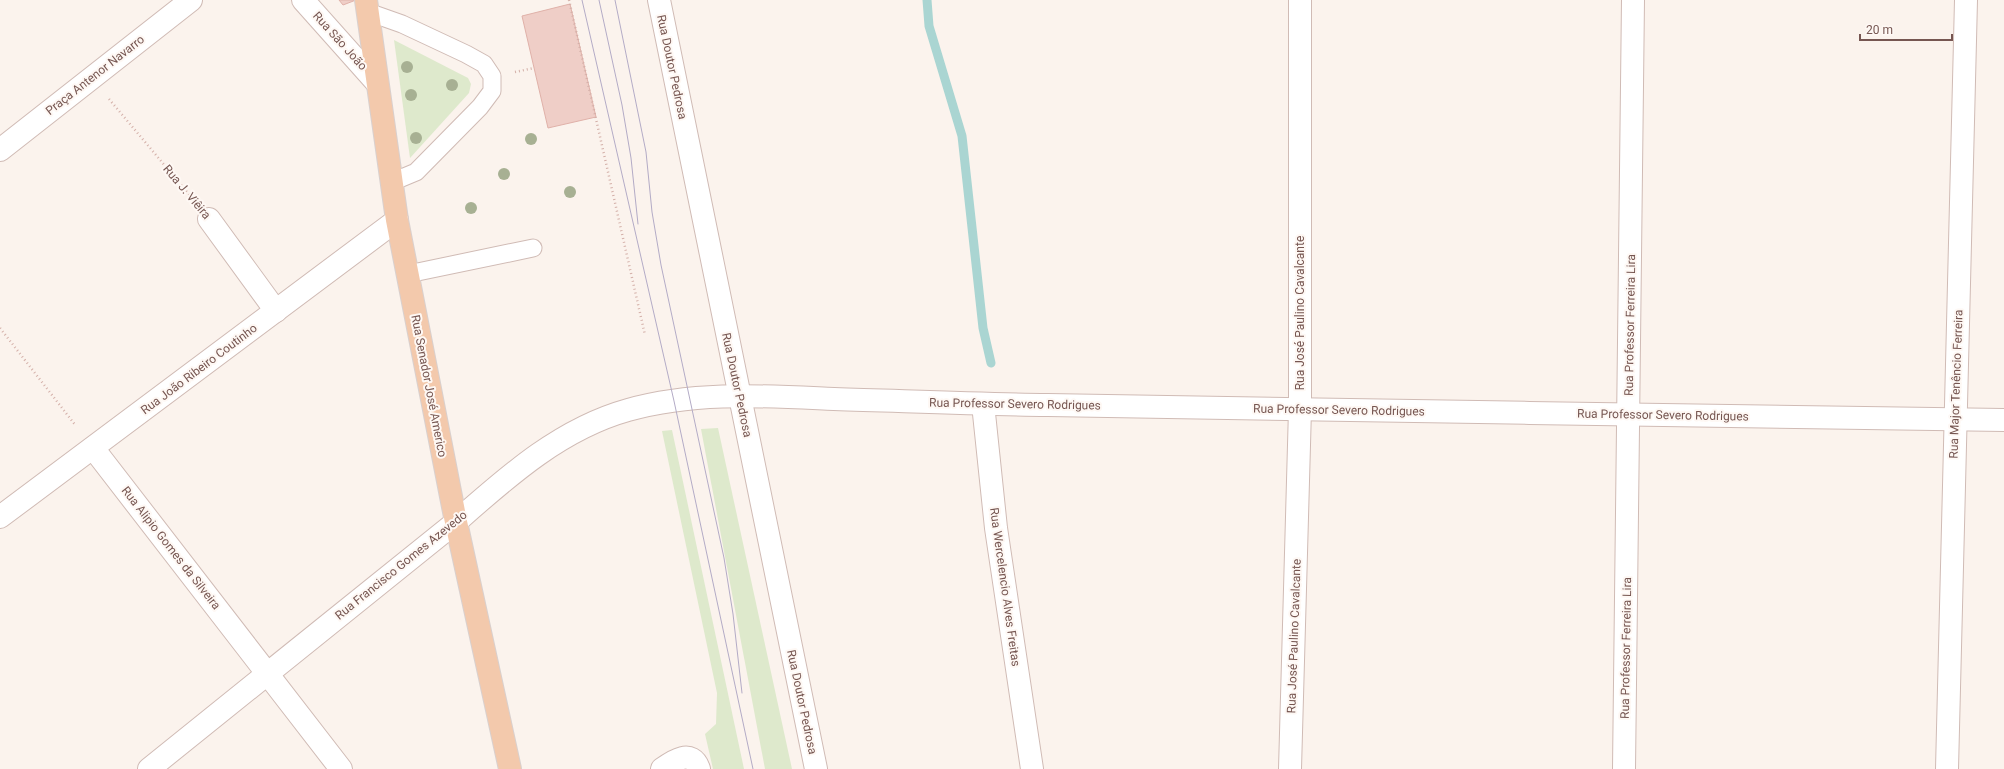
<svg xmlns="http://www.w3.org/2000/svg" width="2004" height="769" font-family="Roboto,sans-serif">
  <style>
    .green { fill: #dee9cc }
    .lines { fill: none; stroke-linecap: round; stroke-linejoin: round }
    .stream { stroke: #aad5d2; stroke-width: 9 }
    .building { fill: #efcec7; stroke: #e0b1a9 }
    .service-casing { stroke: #d0bbb5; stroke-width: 19 }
    .minor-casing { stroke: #d0bbb5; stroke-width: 24 }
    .tertiary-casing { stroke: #d0bbb5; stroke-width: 24 }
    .primary-casing { stroke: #d9d0ce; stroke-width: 24 }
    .path { stroke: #d4b0a9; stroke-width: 2.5; stroke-dasharray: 1 3; stroke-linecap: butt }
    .service { stroke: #fff; stroke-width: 17 }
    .minor { stroke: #fff; stroke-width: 22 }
    .tertiary { stroke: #fff; stroke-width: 22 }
    .primary { stroke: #f3c9ac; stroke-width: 22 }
    .tram { stroke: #b3abc6; stroke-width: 1 }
    .tree { fill: #a7b093 }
    .labels { text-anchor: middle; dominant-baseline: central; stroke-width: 4; stroke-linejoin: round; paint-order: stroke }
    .street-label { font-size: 12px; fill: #765651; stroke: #fef8f4 }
  </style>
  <rect width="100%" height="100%" fill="#fbf3ed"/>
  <g class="green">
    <polygon points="394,40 468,78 471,84 469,93 410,158"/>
    <polygon points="718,428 792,769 765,769 701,429"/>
    <polygon points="672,430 744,769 713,769 705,734 716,724 717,693 662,431"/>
  </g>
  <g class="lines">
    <polyline class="stream" points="927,0 929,26 962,136 983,328 991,363"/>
  </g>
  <g class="building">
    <polygon points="339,0 356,0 343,5"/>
    <polygon points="570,4 596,117 548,128 522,16"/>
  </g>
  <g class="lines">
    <g class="service-casing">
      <g id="service">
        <polyline points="368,12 402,24 466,54 484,64 492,76 492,91 480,107 416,172 392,182"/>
        <polyline points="408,274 533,248"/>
      </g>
    </g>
    <g class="minor-casing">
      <g id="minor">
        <polyline points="303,0 377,83"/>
        <polyline points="659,0 816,769"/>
        <polyline points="0,150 191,0"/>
        <polyline points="209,219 276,311"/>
        <polyline points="983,404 996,528 1032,769"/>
        <polyline points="93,448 341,769"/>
        <polyline points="0,517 397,220"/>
        <path d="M662,769C673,761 692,748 699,769"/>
        <polyline points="1290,769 1300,409 1300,0"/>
        <polyline points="1624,769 1633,0"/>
        <polyline points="1947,769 1966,0"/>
      </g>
    </g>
    <g class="tertiary-casing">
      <path id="tertiary" d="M149,769L456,522C507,477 560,429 628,410C695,391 765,396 834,399C905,401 977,404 1048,405C1367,411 1685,415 2004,420"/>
    </g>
    <g class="primary-casing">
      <polyline id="primary" points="366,0 397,220 456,522 510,769"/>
    </g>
    <g class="path">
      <polyline points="569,0 645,335"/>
      <polyline points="515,72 534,68"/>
      <polyline points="109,99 192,198"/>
      <polyline points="0,328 76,426"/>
    </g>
    <use href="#service" class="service"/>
    <use href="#minor" class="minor"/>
    <use href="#tertiary" class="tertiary"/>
    <use href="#primary" class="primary"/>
    <g class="tram">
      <polyline points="582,0 674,401 753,769"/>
      <polyline points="599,0 622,105 631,158 638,224"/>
      <polyline points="615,0 646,152 652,212 661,265 724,558 733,614 742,693"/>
    </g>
  </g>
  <g class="tree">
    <circle cx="407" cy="67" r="6"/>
    <circle cx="452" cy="85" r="6"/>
    <circle cx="411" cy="95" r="6"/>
    <circle cx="416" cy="138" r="6"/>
    <circle cx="531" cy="139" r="6"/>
    <circle cx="504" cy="174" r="6"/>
    <circle cx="570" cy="192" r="6"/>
    <circle cx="471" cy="208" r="6"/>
  </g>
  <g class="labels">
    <g class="street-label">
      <text transform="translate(340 41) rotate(48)">Rua São João</text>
      <text transform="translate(672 67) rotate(78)">Rua Doutor Pedrosa</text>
      <text transform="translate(95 75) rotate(-38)">Praça Antenor Navarro</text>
      <text transform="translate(187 192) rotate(50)">Rua J. Viêira</text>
      <text transform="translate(1300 313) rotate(-90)">Rua José Paulino Cavalcante</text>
      <text transform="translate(1630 325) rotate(-89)">Rua Professor Ferreira Lira</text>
      <text transform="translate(199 369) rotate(-37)">Rua João Ribeiro Coutinho</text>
      <text transform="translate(1956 384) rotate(-88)">Rua Major Tenêncio Ferreira</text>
      <text transform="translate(737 385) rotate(78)">Rua Doutor Pedrosa</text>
      <text transform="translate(429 386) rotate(79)">Rua Senador José Americo</text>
      <text transform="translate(1015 404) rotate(1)">Rua Professor Severo Rodrigues</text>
      <text transform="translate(1339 410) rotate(1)">Rua Professor Severo Rodrigues</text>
      <text transform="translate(1663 415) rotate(1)">Rua Professor Severo Rodrigues</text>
      <text transform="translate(171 548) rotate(52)">Rua Alipio Gomes da Silveira</text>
      <text transform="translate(401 565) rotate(-39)">Rua Francisco Gomes Azevedo</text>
      <text transform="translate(1005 587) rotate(82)">Rua Wercelencio Alves Freitas</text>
      <text transform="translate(1294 636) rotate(-88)">Rua José Paulino Cavalcante</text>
      <text transform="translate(1626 648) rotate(-89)">Rua Professor Ferreira Lira</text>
      <text transform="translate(802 702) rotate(78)">Rua Doutor Pedrosa</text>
    </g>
  </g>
  <path d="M1860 34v6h92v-6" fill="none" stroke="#765651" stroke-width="2"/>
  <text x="1866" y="34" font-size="12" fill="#765651" stroke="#fef8f4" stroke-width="3" paint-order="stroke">20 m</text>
</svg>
